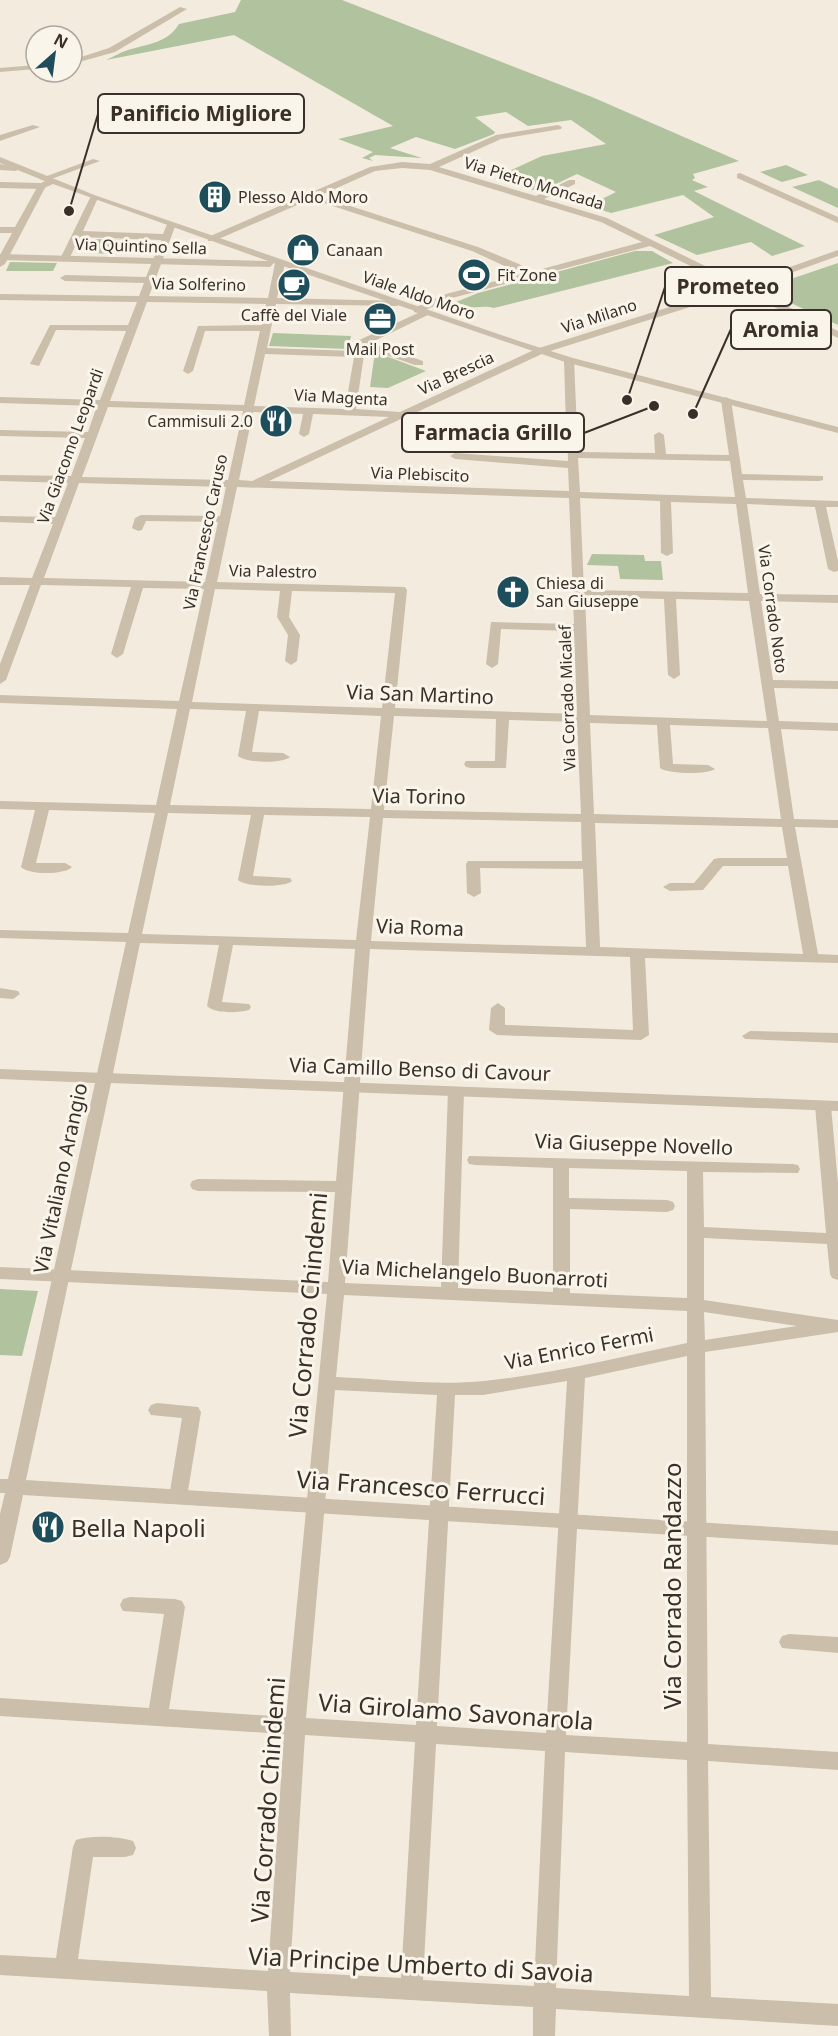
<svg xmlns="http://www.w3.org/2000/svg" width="838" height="2036" font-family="'Noto Sans',sans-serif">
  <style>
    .green { fill: #b1c29e }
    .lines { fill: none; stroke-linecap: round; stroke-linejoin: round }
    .minor { fill: #cbbeaa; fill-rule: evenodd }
    .tertiary { fill: #cbbeaa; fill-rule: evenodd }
    .labels { text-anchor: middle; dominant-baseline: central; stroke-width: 6; stroke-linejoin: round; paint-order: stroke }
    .far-street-label { font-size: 16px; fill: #393029; stroke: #faf5eb }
    .far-poi-label { font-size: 16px; fill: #393029; stroke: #faf5eb; text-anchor: start }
    .street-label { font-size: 20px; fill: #393029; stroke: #faf5eb }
    .near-street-label { font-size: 24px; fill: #393029; stroke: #faf5eb }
    .near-poi-label { font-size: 24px; fill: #393029; stroke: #faf5eb; text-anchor: start }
    .leader { fill: none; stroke: #393029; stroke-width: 2 }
    .callout-dot { fill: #393029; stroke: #faf5eb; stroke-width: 2 }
    .callout { fill: #faf5eb; stroke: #393029; stroke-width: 2 }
    .callout-label { font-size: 21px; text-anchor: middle; font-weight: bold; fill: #393029 }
  </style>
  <rect width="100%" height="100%" fill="#f3ecde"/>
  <g class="green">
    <path d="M241,0H342L592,97L739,161L693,174L695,178L692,180L708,187L694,191L805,246L772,256L751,242L697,255L654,235L714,217L683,195L611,213L592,207L594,203L616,192L577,174L539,192L496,177L542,156L606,144L571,120L528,126L506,112L475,117L495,132L494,134L455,149L416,137L390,148L422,158L375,155L369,158L373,161L362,158L373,152L338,139L393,126L234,35L106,60C113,57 121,52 128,50C147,44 168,43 179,24L235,12Z"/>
    <polygon points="786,165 808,175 782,182 760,172"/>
    <polygon points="819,180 838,189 838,208 792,187"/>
    <polygon points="90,239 132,240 127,254 84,253"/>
    <path d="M635,251H652L673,263L494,308C481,304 469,311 455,306L456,302L478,293Z"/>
    <polygon points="10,262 57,263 53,271 6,271"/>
    <polygon points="838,263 838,325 761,289"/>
    <polygon points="273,333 351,336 348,349 269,346"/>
    <polygon points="375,352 426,371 388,388 370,387"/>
    <polygon points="592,554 644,555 645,561 661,561 663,580 620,579 618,566 587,565"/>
    <polygon points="0,1289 38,1291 22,1356 0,1355"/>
  </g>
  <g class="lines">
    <g class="minor">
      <polygon points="180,7 187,9 115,52 72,64 72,60 109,48"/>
      <polygon points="36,65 36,69 0,72 0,68"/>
      <polygon points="33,125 40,127 0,141 0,135"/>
      <path d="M558,125L562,127L561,129L501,139L439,167L536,196L569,180H575V184L544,199L607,218L742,284L838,250V256L749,288L838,331V338L741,291L544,353L415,413L566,427L564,360L569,357L574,360L578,452L655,453L654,435L659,432L664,435L666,454L729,455L721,400L726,397L731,400L742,474L823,476V480L819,481L743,480L746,498L838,501V507H826L838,561V571L834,572L828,569L815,507L747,504L760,594L838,595V603L761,601L773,680L838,681V689L774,688L779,721L838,723V731L781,729L794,819L838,820V828L795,827L818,954L838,955V963L645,958L649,1035L641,1040L497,1035L489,1030L491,1008L498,1003L505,1008V1025L633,1030L630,957L370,949L345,1283L441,1287L448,1091L451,1087H461L464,1091L458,1288L553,1292V1168L475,1165L469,1164L467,1160L469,1156L792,1164L798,1165L800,1169L798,1173L703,1172L704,1227L826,1233L815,1106L823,1101L829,1102L831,1106L838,1183V1280L832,1278L830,1274L827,1244L704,1238V1300L838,1320V1332L705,1352L708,1744L838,1752V1770L708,1761L711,1997L838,2004V2026L556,2009L555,2036H533V2007L290,1993L291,2036H269L267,1991L0,1975V1955L56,1958L73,1847L76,1840C91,1835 118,1836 133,1841L136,1848L133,1855L125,1857H93L78,1959L268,1971L284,1734L0,1716V1698L149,1708L164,1614L123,1611L120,1605L123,1599L130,1597L175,1599L182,1601L185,1607L169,1709L286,1717L327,1294L0,1279V1267L328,1282L335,1192L198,1191L192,1189L190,1185L192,1181L198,1179L336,1181L355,949L233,945L222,1002L249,1004L251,1007L249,1010C238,1013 215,1014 207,1006L219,945L140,943L112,1078L104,1083L96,1078L126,942L0,938V930L128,933L155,813L49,810L36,863H65L72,867C64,875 29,875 21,867L35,810L0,809V801L156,805L177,709L0,703V695L179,701L204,589L143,588L123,654L117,658L111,654L131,587L41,585L6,680L0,684V664L30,585H0V577L32,578L53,524L0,522V516L55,517L68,483L0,481V475L71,476L85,438L0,436V430L88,432L97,406L0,403V397L100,400L126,331L56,330L39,366L30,364L50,325H128L137,302L0,300V294L139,296L144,283L65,281L60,278L65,275L146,277L161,240L80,237L68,261L60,259L90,198L94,195L98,198L83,231L163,234L168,222L176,224L149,296L268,298L275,263L280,260L285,263L277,298L400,301L402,303L397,306L276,304L267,348L355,351L357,341L418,313L414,312V308L446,294L522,274L472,251L311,199L214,241H208V237L370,167L402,162L430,164L496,135ZM402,168L430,170L601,222L642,242L531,272L519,264L478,247L319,196L375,171ZM650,246L733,287L536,349L400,412L356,409L365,348L415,365H423V361L370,343L428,315V311L425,310L452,298ZM147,302L266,304L262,325L198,326L183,371L188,374L193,371L205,331H260L244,405L110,401ZM265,354L354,357L345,409L254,406ZM108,407L243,411L228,480L82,477ZM253,412L303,414L299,434L304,437L309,434L313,414L389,417L252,481L239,480ZM403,418L567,434L568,461L455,453L450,456L455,459L568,468L569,491L269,481ZM578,458L730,461L735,497L580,492ZM79,483L226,487L220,516L141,515L135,518L132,528L138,531L142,530L146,521L218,522L205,582L44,578ZM237,487L569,498L574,624L491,622L486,664L492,668L498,664L501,629L574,631L577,714L395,708L407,590L405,587L217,582ZM580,498L660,501L661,553L667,556L673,553L671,502L736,504L748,593L584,590ZM215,589L280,591L277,617L288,635L285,661L291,665L297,661L300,635L289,617L292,591L395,593L382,708L192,702ZM585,597L664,599L668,675L674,679L680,675L676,599L749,601L767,721L590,715ZM190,709L246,711L238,756C246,763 282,764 290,757L283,753L252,752L259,711L381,716L371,809L170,805ZM394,716L496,719L495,761H466L464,764L466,767L471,768H506L509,720L577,722L581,814L384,810ZM590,723L657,725L660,768C668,774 707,775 715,769L708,765L673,764L670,725L768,728L781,819L594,814ZM168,813L251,815L238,880C245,887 285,888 292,881L290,878L253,876L264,815L370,817L356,940L142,934ZM383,818L581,822L582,861H468L466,864L467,893L474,897L481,893L480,868L583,869L586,947L371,941ZM595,823L782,827L787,858H719L714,859L694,883H670L663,887L670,891L703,890L723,866H788L803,954L600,947ZM569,1168L687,1171V1298L570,1293V1209L667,1212L673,1210L675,1206L673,1202L667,1200L569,1198ZM344,1295L687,1311V1343C620,1357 552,1374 484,1381C435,1386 385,1379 336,1377ZM704,1312L797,1326L705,1340ZM687,1356V1742L566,1735L585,1378ZM567,1381L546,1733L437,1726L455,1395H483ZM335,1390L437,1395L416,1725L306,1718ZM305,1735L415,1742L401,1978L290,1972ZM436,1744L545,1751L534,1986L423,1980ZM565,1752L687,1760L689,1996L556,1988Z"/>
      <polygon points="93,159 100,161 46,181 39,179"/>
      <polygon points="0,164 20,168 16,171 0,170"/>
      <polygon points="740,173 838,217 838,223 737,178 737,174"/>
      <polygon points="39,184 46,186 5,264 0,267 0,255 12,233 0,233 0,227 15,227"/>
      <polygon points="0,988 18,991 20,994 13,999 0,998"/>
      <polygon points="750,1031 838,1033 838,1043 745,1039 742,1036"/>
      <polygon points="157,1403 198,1407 201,1412 187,1497 185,1502 178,1504 171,1502 169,1497 182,1418 151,1415 148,1410 151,1405"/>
      <polygon points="789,1634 838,1637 838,1653 782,1648 779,1642 782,1636"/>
    </g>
    <g class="tertiary">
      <polygon points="0,157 97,196 522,342 573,358 838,427 838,433 565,362 274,263 270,267 0,260 0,254 268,261 53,184 42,189 0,188 0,182 41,183 45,181 0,163"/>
      <polygon points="0,1069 838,1101 838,1111 111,1083 26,1480 838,1531 838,1545 23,1495 10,1557 7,1562 0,1565 0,1514 5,1493 0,1493 0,1479 8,1479 95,1083 0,1079"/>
    </g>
  </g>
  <defs>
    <g id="building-disc" transform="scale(1.725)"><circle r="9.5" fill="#1e4e5b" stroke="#faf5eb"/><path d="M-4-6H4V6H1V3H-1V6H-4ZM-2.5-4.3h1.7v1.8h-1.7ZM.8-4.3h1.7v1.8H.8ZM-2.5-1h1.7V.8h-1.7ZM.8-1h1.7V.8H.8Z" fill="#fff"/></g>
    <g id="shop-disc" transform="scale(1.725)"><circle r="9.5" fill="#1e4e5b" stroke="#faf5eb"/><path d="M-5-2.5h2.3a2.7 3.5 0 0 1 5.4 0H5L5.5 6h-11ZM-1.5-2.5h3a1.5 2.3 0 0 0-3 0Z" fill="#fff"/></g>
    <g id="stadium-disc" transform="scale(1.725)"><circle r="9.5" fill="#1e4e5b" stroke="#faf5eb"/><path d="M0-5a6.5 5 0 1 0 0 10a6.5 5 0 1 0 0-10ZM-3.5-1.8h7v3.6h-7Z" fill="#fff"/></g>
    <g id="cafe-disc" transform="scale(1.725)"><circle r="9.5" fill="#1e4e5b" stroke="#faf5eb"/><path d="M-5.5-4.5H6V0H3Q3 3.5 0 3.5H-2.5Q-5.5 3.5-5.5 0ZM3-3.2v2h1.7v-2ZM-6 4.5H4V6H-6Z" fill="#fff"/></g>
    <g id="office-disc" transform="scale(1.725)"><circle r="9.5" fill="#1e4e5b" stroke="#faf5eb"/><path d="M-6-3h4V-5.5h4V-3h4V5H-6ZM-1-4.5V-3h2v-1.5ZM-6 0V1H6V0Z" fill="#fff"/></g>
    <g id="restaurant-disc" transform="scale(1.725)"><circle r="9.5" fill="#1e4e5b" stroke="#faf5eb"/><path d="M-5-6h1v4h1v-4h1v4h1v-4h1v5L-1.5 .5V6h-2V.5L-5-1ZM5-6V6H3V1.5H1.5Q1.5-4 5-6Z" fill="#fff"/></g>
    <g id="church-disc" transform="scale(1.725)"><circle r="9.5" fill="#1e4e5b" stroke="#faf5eb"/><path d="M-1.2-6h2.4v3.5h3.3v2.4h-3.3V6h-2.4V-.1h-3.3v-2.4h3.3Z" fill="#fff"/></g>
  </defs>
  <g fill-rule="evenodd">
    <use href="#building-disc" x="215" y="197"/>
    <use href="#shop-disc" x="303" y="250"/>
    <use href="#stadium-disc" x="474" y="275"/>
    <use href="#cafe-disc" x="294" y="285"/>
    <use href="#office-disc" x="380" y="319"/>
    <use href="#restaurant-disc" x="276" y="421"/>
    <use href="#church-disc" x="513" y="592"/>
    <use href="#restaurant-disc" x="48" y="1527"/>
  </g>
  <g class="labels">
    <g class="far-street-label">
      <text transform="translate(534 183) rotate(17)">Via Pietro Moncada</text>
      <text transform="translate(141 246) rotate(2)">Via Quintino Sella</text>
      <text transform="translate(199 284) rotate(1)">Via Solferino</text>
      <text transform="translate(419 295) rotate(19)">Viale Aldo Moro</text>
      <text transform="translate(599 316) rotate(-18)">Via Milano</text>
      <text transform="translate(456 373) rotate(-25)">Via Brescia</text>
      <text transform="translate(341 397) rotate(3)">Via Magenta</text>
      <text transform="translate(70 446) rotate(-70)">Via Giacomo Leopardi</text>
      <text transform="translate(420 474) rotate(2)">Via Plebiscito</text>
      <text transform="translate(205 532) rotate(-78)">Via Francesco Caruso</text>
      <text transform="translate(273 571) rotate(1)">Via Palestro</text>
      <text transform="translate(773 609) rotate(82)">Via Corrado Noto</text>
      <text transform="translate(567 698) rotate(-92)">Via Corrado Micalef</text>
    </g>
    <g class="far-poi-label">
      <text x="238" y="197">Plesso Aldo Moro</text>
      <text x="326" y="250">Canaan</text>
      <text x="497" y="275">Fit Zone</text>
      <text x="294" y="315" text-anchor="middle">Caffè del Viale</text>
      <text x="380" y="349" text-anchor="middle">Mail Post</text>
      <text x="253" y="421" text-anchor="end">Cammisuli 2.0</text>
      <text x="536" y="583">Chiesa di<tspan x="536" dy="18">San Giuseppe</tspan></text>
    </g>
    <g class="street-label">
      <text transform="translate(420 694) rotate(2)">Via San Martino</text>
      <text transform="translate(419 796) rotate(1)">Via Torino</text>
      <text transform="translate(420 927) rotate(2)">Via Roma</text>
      <text transform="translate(420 1069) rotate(2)">Via Camillo Benso di Cavour</text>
      <text transform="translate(634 1144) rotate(2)">Via Giuseppe Novello</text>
      <text transform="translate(60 1178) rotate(-78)">Via Vitaliano Arangio</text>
      <text transform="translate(475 1273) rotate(3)">Via Michelangelo Buonarroti</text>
      <text transform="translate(579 1348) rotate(-11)">Via Enrico Fermi</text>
    </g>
    <g class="near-street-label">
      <text transform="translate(307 1315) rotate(-85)">Via Corrado Chindemi</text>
      <text transform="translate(421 1487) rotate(4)">Via Francesco Ferrucci</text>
      <text transform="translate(671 1586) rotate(-90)">Via Corrado Randazzo</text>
      <text transform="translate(456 1711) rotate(4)">Via Girolamo Savonarola</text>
      <text transform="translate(267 1800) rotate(-86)">Via Corrado Chindemi</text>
      <text transform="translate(421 1964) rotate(3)">Via Principe Umberto di Savoia</text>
    </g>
    <g class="near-poi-label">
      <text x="71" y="1527">Bella Napoli</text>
    </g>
  </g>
  <path class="leader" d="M69 211L98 114M627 400L665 287M693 414L731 329M654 406L584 433"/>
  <g class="callout-dot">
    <circle cx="69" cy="211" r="6"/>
    <circle cx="627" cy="400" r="6"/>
    <circle cx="693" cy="414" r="6"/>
    <circle cx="654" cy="406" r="6"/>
  </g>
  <g class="callout">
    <rect x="98" y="94" width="206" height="39" rx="6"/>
    <rect x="665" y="267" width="127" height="39" rx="6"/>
    <rect x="731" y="310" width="100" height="39" rx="6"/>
    <rect x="402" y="413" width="182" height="39" rx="6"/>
  </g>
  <g class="callout-label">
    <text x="201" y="121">Panificio Migliore</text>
    <text x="728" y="294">Prometeo</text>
    <text x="781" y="337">Aromia</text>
    <text x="493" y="440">Farmacia Grillo</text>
  </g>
  <g transform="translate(54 54) rotate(28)"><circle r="28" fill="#faf5eb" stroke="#ada69d" stroke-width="1.5"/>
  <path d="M0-4.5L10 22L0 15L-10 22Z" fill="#1e4e5b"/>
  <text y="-9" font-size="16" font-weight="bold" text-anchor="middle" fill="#393029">N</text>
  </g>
</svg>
